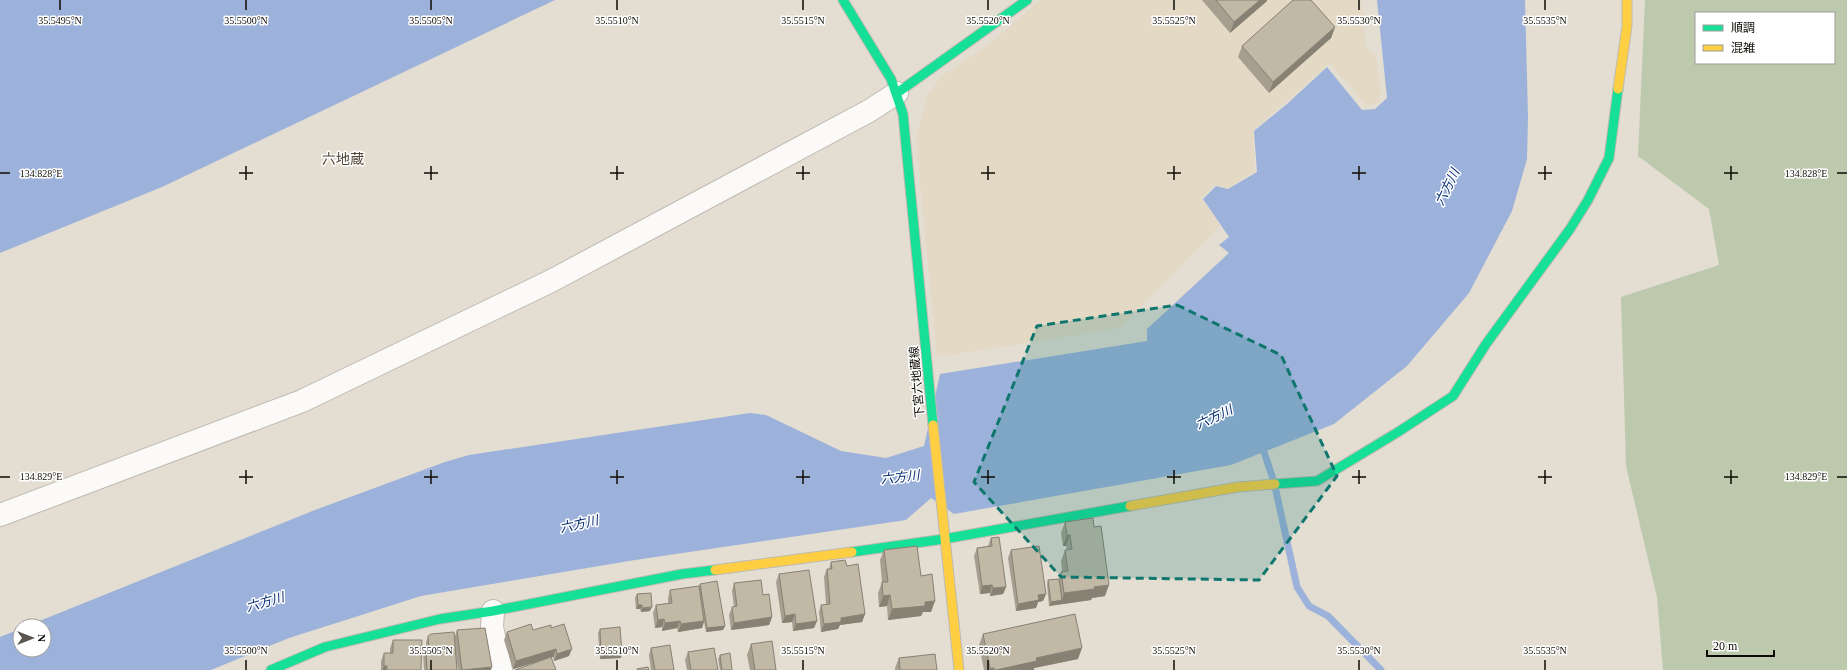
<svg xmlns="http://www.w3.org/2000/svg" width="1847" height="670" font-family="'Times New Roman','Noto Sans JP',serif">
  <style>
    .built { fill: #e4d9c4 }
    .green { fill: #bdc9ad; fill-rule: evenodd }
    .water { fill: #9cb2da }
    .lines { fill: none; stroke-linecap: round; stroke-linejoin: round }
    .stream { stroke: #9cb2da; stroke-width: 7 }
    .street-casing { stroke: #bfbab1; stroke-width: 24 }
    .fast-casing { stroke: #bfbab1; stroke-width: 11 }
    .slow-casing { stroke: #bfbab1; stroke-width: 11 }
    .street { stroke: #fbfaf8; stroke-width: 22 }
    .fast { stroke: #16e098; stroke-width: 9 }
    .slow { stroke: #ffcf43; stroke-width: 9 }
    .wall { fill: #a69e8e }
    .shaded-wall { fill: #878174 }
    .building { fill: #c1b8a5; stroke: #878174 }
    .marked { fill: #0f766e; fill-opacity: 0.2; stroke: #0f766e; stroke-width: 3; stroke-dasharray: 8 5; stroke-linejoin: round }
    .ticks { fill: none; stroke: #0e0b05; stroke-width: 1.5 }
    .labels { text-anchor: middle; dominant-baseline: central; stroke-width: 3; stroke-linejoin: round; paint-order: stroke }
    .street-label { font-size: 12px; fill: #0e0b05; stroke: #fff }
    .water-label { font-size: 13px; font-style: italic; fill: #042a70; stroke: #fff }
    .quarter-label { font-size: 14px; fill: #504634; stroke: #fff }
    .ticks-label { font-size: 10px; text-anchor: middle; fill: #0e0b05; stroke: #fff; stroke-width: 3; stroke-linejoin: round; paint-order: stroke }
  </style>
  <rect width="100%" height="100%" fill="#e3ddd2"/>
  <polygon class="built" points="1040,0 1361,0 1366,49 1376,56 1381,94 1376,104 1366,105 1330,63 1253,130 1255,172 1228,188 1215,185 1201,198 1220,225 1120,328 937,357 916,138 923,112 928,94 940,78 995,40"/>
  <path class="green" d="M1645,0H1847V670H1663L1657,597L1626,466L1621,297L1719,265L1709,209L1638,156ZM1696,13H1834V63H1696Z"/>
  <g class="water">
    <polygon points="0,0 555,0 162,187 0,253"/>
    <polygon points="1377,0 1525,0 1528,117 1527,159 1512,211 1469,293 1407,366 1334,424 1231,465 954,514 931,498 906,520 635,560 421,596 289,638 211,670 0,670 0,637 20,629 20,650 44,650 44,626 27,626 315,510 445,462 469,455 750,413 766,415 841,451 886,458 924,446 940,374 1147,341 1147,329 1229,253 1219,245 1229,237 1203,199 1216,186 1228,189 1257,172 1254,131 1287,104 1327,67 1362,110 1375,109 1387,98"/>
  </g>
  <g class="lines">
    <polyline class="stream" points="1261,443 1274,482 1297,587 1309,606 1328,616 1381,670"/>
    <g class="street-casing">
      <g id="street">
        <polyline points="0,515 302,401 551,281 869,111 897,93"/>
        <polyline points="493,611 492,627 501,670"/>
      </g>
    </g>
    <g class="fast-casing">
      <g id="fast">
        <polyline points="843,0 891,79 903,114 933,425"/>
        <polyline points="897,93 1027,0"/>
        <polyline points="1275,484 1317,481 1398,432 1453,396 1486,344 1570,229 1588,200 1609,158 1618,89"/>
        <polyline points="852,552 944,539 1130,506"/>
        <polyline points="271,670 325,647 440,619 493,611 682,574 715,570"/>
      </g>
    </g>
    <g class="slow-casing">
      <g id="slow">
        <polyline points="1618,89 1627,26 1627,0"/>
        <polyline points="933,425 959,670"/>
        <polyline points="1130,506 1238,487 1275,484"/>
        <polyline points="715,570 852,552"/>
      </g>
    </g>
    <use href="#street" class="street"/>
    <use href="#fast" class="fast"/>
    <use href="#slow" class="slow"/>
  </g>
  <g class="wall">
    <polygon points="1202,0 1267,0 1267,1 1230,33"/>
    <polygon points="1335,27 1331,38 1269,93 1238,57 1242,46"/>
    <polygon points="1065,522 1105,596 1092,598 1091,600 1049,606 1047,584 1048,580 1059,579 1061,572 1062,572 1061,561 1065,550 1067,550 1066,546 1063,546 1061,533"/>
    <polygon points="991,538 1006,587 1003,594 990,596 990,593 980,594 974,556 977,548 988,546"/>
    <polygon points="884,550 921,576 931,612 923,612 921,616 888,620 887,606 879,607 878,593 882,582 880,560"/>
    <polygon points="1011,550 1046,594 1043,601 1038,602 1036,608 1016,611 1008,558"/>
    <polygon points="831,562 847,566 865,614 862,622 840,625 838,629 821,632 819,612 821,605 826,604 824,577 827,569 829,569"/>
    <polygon points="779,574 817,621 814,628 793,631 792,622 782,623 776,582"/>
    <polygon points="734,583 763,595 772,617 769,625 731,630 729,615 732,607 734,607 732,591"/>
    <polygon points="700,584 725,626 723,630 706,632 704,622 702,628 678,632 677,628 662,631 662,627 655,628 653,613 656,605 668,603 668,598 670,590 699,587"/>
    <polygon points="637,594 650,611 641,612 640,609 636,609 635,598"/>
    <polygon points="551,628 569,656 554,661 553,657 513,669 504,640 507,632 533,630"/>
    <polygon points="600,629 621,658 600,659 598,633"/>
    <polygon points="457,630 491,670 458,670 456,652 457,670 424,670 423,654 426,647 426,643 428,636 455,636"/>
    <polygon points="983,634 1078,659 1034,668 1034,670 984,670 979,645"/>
    <polygon points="393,640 421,670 381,670 381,661 384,653 390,653 390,648"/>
    <polygon points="751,644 776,670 750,670 747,655"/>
    <polygon points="651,648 674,670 651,670 649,655"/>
    <polygon points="688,652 718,670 687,670 685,660"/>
    <polygon points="720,655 732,670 720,670 718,659"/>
    <polygon points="899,658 937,670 895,670 895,668"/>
  </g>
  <g class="shaded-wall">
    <polygon points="1260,0 1267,0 1267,1 1230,33 1234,22"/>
    <polygon points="1335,27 1331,38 1269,93 1273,82"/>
    <polygon points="1067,535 1070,535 1066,546 1063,546"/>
    <polygon points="992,585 990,593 980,594 982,586"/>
    <polygon points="1109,585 1105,596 1092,598 1091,600 1049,606 1051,602 1062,600 1064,593 1094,587"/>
    <polygon points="1006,587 1003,594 990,596 993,588"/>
    <polygon points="1046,594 1043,601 1038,602 1036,608 1016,611 1018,604 1038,595"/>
    <polygon points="890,595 887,606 879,607 883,596"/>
    <polygon points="935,601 931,612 923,612 921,616 888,620 892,609 925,602"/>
    <polygon points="638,605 642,605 640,609 636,609"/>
    <polygon points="652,607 650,611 641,612 642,608"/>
    <polygon points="795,614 792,622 782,623 785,616"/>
    <polygon points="865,614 862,622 840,625 838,629 821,632 824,624 841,618"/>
    <polygon points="772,617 769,625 731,630 734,623"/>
    <polygon points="664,619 662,627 655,628 658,620"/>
    <polygon points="680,621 677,628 662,631 665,623"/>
    <polygon points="704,621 702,628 678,632 681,624"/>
    <polygon points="817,621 814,628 793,631 796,624"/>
    <polygon points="725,626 723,630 706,632 707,628"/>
    <polygon points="1082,648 1078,659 1034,668 1034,670 996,670 1036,658"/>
    <polygon points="556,649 553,657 513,669 516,661"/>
    <polygon points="572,649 569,656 554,661 557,654"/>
    <polygon points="622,654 621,658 600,659 601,655"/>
    <polygon points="384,666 387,666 386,670 382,670"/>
    <polygon points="492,667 491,670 462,670"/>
    <polygon points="990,668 994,668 993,670 989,670"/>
  </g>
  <g class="building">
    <polygon points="1216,0 1260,0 1234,22"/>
    <polygon points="1293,0 1311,0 1335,27 1273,82 1242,46"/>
    <polygon points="1093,518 1094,527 1101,526 1109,585 1094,587 1095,589 1064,593 1061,572 1068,571 1065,550 1072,549 1070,535 1067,535 1065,522"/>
    <polygon points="999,537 1006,587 993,588 992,585 982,586 977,548 992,546 991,538"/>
    <polygon points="917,546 921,576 932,574 935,601 925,602 925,606 892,609 890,595 883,596 882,582 888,582 884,550"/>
    <polygon points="1039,546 1046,594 1038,595 1039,600 1018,604 1011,550"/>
    <polygon points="845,560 847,566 858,564 865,614 841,618 841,622 824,624 821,605 830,604 827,569 832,569 831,562"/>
    <polygon points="809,570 817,621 796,624 795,614 785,616 779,574"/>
    <polygon points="1059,579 1062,600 1051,602 1048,580"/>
    <polygon points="761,580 763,595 769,594 772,617 734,623 732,607 737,606 734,583"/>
    <polygon points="717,581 725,626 707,628 700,584"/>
    <polygon points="699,586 704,621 681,624 680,621 665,623 664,619 658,620 656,605 672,603 670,590"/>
    <polygon points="651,593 652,607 642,608 642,605 638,605 637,594"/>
    <polygon points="1075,614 1082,648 1036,658 1037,661 996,670 995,670 994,668 990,668 983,634"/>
    <polygon points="531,624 533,630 551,625 551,628 564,624 572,649 557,654 556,649 516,661 507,632"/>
    <polygon points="620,627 622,654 601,655 600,629"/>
    <polygon points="485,628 492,667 462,670 457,630"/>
    <polygon points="454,632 457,670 427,670 426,647 429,647 428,636 431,634"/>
    <polygon points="393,640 422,640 421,670 387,670 387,666 384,666 384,653 393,653"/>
    <polygon points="772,641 776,670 755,670 751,644"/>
    <polygon points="670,645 674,670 655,670 651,648"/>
    <polygon points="714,648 718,670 691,670 688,652"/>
    <polygon points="730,653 732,670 722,670 720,655"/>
    <polygon points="935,654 937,670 900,670 899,658"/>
    <polygon points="551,657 556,670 515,670"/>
    <polygon points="648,667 649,670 637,670 637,669"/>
  </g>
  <path class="marked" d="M1177,305L1281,355L1337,476L1259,580L1061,577L974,482L1037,326Z"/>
  <path class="ticks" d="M60,0V10M246,0V10M431,0V10M617,0V10M803,0V10M988,0V10M1174,0V10M1359,0V10M1545,0V10M246,166V180M431,166V180M617,166V180M803,166V180M988,166V180M1174,166V180M1359,166V180M1545,166V180M1731,166V180M0,173H10M239,173H253M424,173H438M610,173H624M796,173H810M981,173H995M1167,173H1181M1352,173H1366M1538,173H1552M1724,173H1738M1837,173H1847M246,470V484M431,470V484M617,470V484M803,470V484M988,470V484M1174,470V484M1359,470V484M1545,470V484M1731,470V484M0,477H10M239,477H253M424,477H438M610,477H624M796,477H810M981,477H995M1167,477H1181M1352,477H1366M1538,477H1552M1724,477H1738M1837,477H1847M246,660V670M431,660V670M617,660V670M803,660V670M988,660V670M1174,660V670M1359,660V670M1545,660V670"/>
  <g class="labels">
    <g class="street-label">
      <text transform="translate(917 382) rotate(-95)">下宮六地蔵線</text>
    </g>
    <g class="water-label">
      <text transform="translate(1447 187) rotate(-64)">六方川</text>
      <text transform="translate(1214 417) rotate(-25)">六方川</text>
      <text transform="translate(900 477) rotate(-6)">六方川</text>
      <text transform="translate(579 524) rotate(-12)">六方川</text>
      <text transform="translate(265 602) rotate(-16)">六方川</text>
    </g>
    <g class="quarter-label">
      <text x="343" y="159">六地蔵</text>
    </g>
  </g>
  <g class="ticks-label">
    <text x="60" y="24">35.5495°N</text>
    <text x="246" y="24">35.5500°N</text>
    <text x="431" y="24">35.5505°N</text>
    <text x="617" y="24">35.5510°N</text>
    <text x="803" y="24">35.5515°N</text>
    <text x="988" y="24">35.5520°N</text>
    <text x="1174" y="24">35.5525°N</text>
    <text x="1359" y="24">35.5530°N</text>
    <text x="1545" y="24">35.5535°N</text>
    <text x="1806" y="177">134.828°E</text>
    <text x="41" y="177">134.828°E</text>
    <text x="1806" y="480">134.829°E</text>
    <text x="41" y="480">134.829°E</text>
    <text x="246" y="654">35.5500°N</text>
    <text x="431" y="654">35.5505°N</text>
    <text x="617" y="654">35.5510°N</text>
    <text x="803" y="654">35.5515°N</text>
    <text x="988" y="654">35.5520°N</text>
    <text x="1174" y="654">35.5525°N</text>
    <text x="1359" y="654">35.5530°N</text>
    <text x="1545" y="654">35.5535°N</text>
  </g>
  <rect x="1695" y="12" width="140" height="52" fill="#ffffff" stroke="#9f9d9b"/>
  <rect x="1703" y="25" width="20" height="6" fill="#16e098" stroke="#9f9d9b"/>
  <text x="1731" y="32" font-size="12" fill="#0e0b05">順調</text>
  <rect x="1703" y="45" width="20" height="6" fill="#ffcf43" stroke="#9f9d9b"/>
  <text x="1731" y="52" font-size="12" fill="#0e0b05">混雑</text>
  <g transform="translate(32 638) rotate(90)"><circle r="19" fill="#ffffff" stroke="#9f9d9b"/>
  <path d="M0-3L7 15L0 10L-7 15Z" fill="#59544d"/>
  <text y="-6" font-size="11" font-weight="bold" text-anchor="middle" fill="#0e0b05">N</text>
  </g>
  <path d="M1707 650v6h67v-6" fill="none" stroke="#0e0b05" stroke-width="2"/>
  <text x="1713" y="650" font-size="12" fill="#0e0b05" stroke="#ffffff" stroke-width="3" paint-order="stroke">20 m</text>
</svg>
